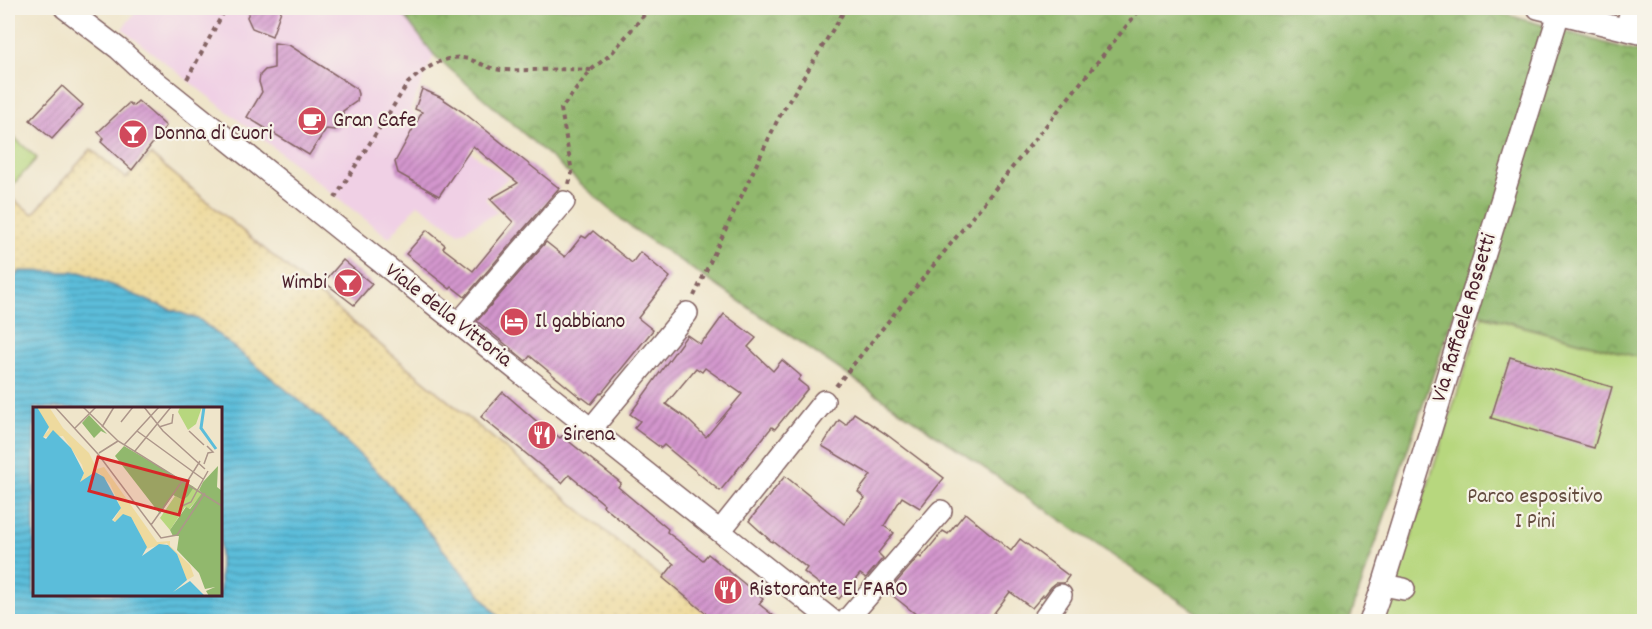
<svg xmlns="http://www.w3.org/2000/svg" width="1652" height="629" font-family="Dekko,sans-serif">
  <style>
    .built { fill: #f0d0e5 }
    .green { fill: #b7d77e; stroke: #807b54; stroke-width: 1.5 }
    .forest { fill: url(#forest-crowns); stroke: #6e6c4c; stroke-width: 1.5 }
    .sand { fill: url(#sand-dots); stroke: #9c7c64; stroke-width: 1.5 }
    .water { fill: url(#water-rules); stroke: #526e82; stroke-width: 1.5; fill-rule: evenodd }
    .building { fill: url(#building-hatch); fill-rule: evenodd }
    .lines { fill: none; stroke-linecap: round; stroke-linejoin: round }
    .minor-casing { stroke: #846463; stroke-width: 24 }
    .path { stroke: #846463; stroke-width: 4; stroke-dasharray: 4.5 4.5; stroke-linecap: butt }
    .minor { stroke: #fff; stroke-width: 21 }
    .labels { text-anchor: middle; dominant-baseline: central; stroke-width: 4.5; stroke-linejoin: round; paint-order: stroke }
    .poi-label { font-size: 22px; fill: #4a1f2b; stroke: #f7f3e8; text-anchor: start }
    .street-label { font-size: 22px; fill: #4a1f2b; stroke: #f7f3e8 }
    .park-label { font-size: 22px; fill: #654d40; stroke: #f7f3e8 }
    .inset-river { fill: none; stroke: #5bbdda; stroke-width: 3 }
    .inset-road { fill: none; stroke: #ad968a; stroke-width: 1.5 }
    .view { fill: #d62828; fill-opacity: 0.15; stroke: #d62828; stroke-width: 3 }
    .inset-edge { fill: none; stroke: #4a1f2b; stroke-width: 3 }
  </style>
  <defs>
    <pattern id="forest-crowns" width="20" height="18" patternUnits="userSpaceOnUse" patternTransform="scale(1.5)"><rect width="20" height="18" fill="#91b86d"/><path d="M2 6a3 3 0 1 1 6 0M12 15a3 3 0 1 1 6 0" fill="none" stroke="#78955a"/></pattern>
    <pattern id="sand-dots" width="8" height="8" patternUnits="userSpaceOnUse" patternTransform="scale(1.5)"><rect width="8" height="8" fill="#eeda9e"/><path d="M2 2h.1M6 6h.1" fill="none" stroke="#cebb88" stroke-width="1.8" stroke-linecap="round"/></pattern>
    <pattern id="water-rules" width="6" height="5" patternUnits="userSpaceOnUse" patternTransform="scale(1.5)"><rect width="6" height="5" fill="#5bbdda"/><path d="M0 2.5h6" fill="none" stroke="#4d99b1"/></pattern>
    <pattern id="building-hatch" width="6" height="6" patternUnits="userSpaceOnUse" patternTransform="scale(1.5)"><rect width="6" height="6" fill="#d396cd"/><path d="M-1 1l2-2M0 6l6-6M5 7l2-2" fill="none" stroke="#ad7aa7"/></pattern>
  </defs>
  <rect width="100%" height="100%" fill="#f7f3e8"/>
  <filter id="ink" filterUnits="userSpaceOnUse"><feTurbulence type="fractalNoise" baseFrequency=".0167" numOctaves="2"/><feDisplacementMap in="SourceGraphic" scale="12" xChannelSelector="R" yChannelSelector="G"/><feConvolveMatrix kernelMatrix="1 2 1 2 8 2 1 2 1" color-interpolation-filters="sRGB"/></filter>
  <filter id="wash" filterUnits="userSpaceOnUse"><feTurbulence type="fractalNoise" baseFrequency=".008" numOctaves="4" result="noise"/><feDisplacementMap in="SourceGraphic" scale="24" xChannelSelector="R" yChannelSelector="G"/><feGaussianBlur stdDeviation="1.35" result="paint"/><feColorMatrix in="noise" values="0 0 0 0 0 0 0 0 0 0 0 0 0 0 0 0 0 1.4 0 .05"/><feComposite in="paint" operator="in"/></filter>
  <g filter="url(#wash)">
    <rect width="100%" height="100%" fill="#efe5ca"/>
    <polygon class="built" points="139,8 398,8 434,55 410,110 508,178 485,199 498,212 459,233 418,204 389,238 122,29"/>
    <g class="green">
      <polygon points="8,132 37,158 10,188 8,186"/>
      <polygon points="1482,316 1641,358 1644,353 1644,621 1384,622"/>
    </g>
    <polygon class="forest" points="398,8 1484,8 1644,54 1644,353 1641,358 1456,308 1349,621 1209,621 629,226 434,55"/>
    <polygon class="sand" points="91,149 126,178 151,155 680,593 717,621 502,621 386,480 322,419 200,320 156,304 20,271 8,285 8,196 33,214"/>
    <path class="water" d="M20,271L81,272L156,304L200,320L322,419L386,480L502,621H8V285ZM34,408H220V594H34Z"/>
    <g id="blocks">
      <g class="building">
        <polygon points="251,8 282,8 272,36 252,28 247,17"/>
        <polygon points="274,43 289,45 356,88 358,94 357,101 343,111 343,124 335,130 326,129 309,155 247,117 262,92 259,82 260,75 265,70 274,68"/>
        <polygon points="62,86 83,105 52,139 30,120"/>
        <polygon points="422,89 440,97 463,112 559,188 465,297 452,287 450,289 406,254 427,230 445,245 443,248 473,271 513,222 490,199 518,183 473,146 439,196 398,173 395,162 422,112 415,109"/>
        <polygon points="138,101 166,126 132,170 101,142 104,138 98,132 129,103 133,106"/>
        <polygon points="593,231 632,263 640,252 670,277 638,318 653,330 601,394 600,393 591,404 583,398 581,398 530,356 526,361 477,321 546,242 565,257 582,236 586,238"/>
        <polygon points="343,260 372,284 354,305 324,282"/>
        <path d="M724,314L756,338L748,347L773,371L782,360L801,376L798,380L808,388L775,429L772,427L720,491L664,445L661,448L634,428L640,421L630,414L687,335L700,344L705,338L706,339ZM696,368L702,372L705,368L742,394L706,437L686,418L666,404Z"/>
        <polygon points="1510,357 1612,387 1594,448 1491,418"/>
        <polygon points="503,392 541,425 549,429 560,438 562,436 621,483 618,487 668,529 667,532 703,560 708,554 763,599 759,604 780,621 715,621 663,578 674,564 603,506 604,504 569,475 562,483 481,417"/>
        <polygon points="854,413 886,434 944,478 920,508 902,497 884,526 894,533 878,553 883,558 866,578 860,574 839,599 804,572 807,568 773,541 772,542 749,521 785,476 844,524 865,498 858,492 871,475 822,446 839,420 846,425"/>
        <polygon points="965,513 1011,551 1020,539 1069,576 1064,583 1056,583 1051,587 1044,596 1043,595 1032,608 1010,592 988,621 941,621 929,613 922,619 888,592 919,556 921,558 943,531 948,534"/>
      </g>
    </g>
  </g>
  <g filter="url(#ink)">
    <use href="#blocks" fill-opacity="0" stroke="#846463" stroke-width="1.5"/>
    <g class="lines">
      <g class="minor-casing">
        <g id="minor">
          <polyline points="65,8 119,49 145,73 343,232 834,622"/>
          <polyline points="1538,8 1644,34"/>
          <polyline points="1626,28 1632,8"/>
          <polyline points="458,324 564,202"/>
          <polyline points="591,429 687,313"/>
          <polyline points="720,531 824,401"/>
          <polyline points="1383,585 1404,589"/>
          <polyline points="845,622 941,511"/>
          <polyline points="1042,622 1061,595"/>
          <polyline points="1370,622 1383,585 1559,13"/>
        </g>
      </g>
      <g class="path">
        <polyline points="1500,8 1517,12"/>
        <polyline points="187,79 226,8"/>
        <polyline points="569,184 572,172 561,109 591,70 611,54 650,8"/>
        <path d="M335,198L408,83C421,72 435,61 453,58C471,55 484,69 502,70C532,71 562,68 591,70"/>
        <polyline points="694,296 778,119 846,8"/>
        <polyline points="836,386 1141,8"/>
      </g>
      <use href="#minor" class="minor"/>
    </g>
  </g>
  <defs>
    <g id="cafe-disc" transform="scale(1.5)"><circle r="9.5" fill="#d1495b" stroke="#f7f3e8"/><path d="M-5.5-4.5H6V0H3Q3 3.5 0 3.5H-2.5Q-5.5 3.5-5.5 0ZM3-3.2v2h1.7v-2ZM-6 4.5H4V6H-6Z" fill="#fff"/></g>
    <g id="bar-disc" transform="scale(1.5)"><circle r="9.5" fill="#d1495b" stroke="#f7f3e8"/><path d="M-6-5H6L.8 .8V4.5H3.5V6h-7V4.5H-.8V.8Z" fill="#fff"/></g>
    <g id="hotel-disc" transform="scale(1.5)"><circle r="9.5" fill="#d1495b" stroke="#f7f3e8"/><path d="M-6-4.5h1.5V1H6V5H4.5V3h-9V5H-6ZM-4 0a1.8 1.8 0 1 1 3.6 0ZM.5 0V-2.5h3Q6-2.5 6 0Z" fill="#fff"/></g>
    <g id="restaurant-disc" transform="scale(1.5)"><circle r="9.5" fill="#d1495b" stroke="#f7f3e8"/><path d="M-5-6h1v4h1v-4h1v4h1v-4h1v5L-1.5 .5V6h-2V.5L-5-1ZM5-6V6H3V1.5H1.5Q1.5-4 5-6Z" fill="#fff"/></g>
  </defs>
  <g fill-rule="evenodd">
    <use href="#cafe-disc" x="312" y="121"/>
    <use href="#bar-disc" x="133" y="134"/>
    <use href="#bar-disc" x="348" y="283"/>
    <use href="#hotel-disc" x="514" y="322"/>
    <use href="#restaurant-disc" x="542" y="435"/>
    <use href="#restaurant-disc" x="728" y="590"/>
  </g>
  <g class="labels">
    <g class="poi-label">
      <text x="333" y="121">Gran Cafe</text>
      <text x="154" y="134">Donna di Cuori</text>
      <text x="327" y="283" text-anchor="end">Wimbi</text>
      <text x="535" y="322">Il gabbiano</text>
      <text x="563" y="435">Sirena</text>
      <text x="749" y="590">Ristorante El FARO</text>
    </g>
    <g class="street-label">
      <text transform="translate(448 316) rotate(38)">Viale della Vittoria</text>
      <text transform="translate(1465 318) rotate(-73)">Via Raffaele Rossetti</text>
    </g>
    <g class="park-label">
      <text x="1535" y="497">Parco espositivo<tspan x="1535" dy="25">I Pini</tspan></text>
    </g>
  </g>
  <g transform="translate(33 407)">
    <rect width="189" height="189" fill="#efe5ca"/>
    <path d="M147,0H169L163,17L155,23L145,5ZM161,80L170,86L156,102L152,100L137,123L127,111L142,89L150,93Z" fill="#b7d77e"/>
    <path d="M56,8L74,27L68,24L61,31L49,16ZM91,39L161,80L155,89L150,93L140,88L127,107L82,49ZM185,59L184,80L189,84V189H176L173,184L182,180L172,182L166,166L144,143L146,129H140L137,123L153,100L157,102L169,86L166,83L170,75Z" fill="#91b86d"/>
    <path d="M4,0H16L30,21L56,46L64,62L71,60L124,135L137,134V139L157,158L161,169L154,173L134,136L113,142L101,115L80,114L88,101L77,77L66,66L47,75L51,66L49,58L30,29L9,30L16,23Z" fill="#eeda9e"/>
    <path d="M0,0H4L16,20L10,30L13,32L20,23L38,41L51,66L47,75L62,65L71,70L88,101L79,113L82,115L90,107L98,110L114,140L109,149L126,137L135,138L144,147L154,173L140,185L157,174L172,189H0Z" fill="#5bbdda"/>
    <path class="inset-river" d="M171,0L168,21L183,42"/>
    <path class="inset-road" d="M22,0L65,47L128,131L144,128L172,86M50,0L85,34L189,99M111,0L130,24L172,62M88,15L100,0M69,20L81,0M126,20L139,16L140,7M42,21L63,0M104,24L170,72M156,24L171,38M91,38L126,0M102,44L138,0M66,46L85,34M171,57L175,46L180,45L174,39M154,75L167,54M165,82L175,64M149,99L158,95L165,82M118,118L150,73"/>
    <path class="view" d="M65,50L155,74L146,108L56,84Z"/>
    <rect width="189" height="189" class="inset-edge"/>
  </g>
  <rect width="1652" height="629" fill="none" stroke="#f7f3e8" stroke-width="30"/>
</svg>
